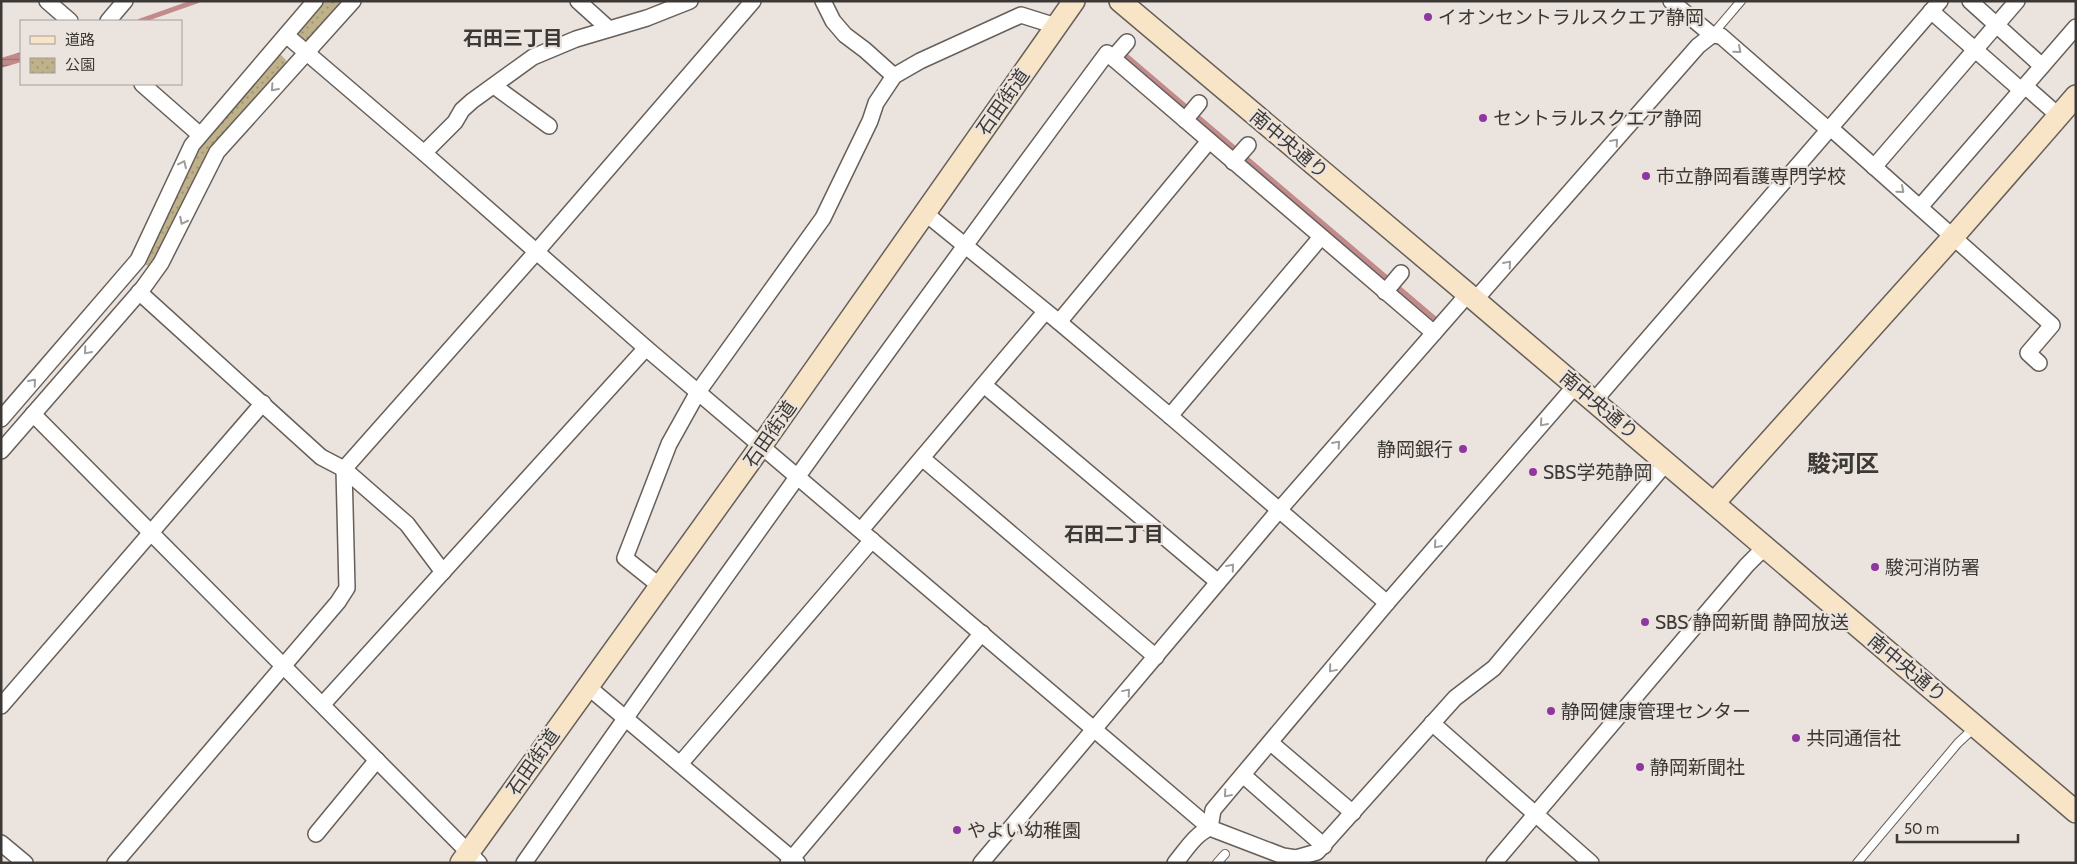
<svg xmlns="http://www.w3.org/2000/svg" width="2077" height="864" font-family="Cabin,'Noto Sans JP',sans-serif">
  <style>
    .park { fill: url(#park-dots) }
    .water { fill: url(#water-rules) }
    .lines { fill: none; stroke-linecap: round; stroke-linejoin: round }
    .stream { stroke: #c28a8b; stroke-width: 5 }
    .lane-casing { stroke: #665f5a; stroke-width: 10 }
    .street-casing { stroke: #665f5a; stroke-width: 18 }
    .secondary-casing { stroke: #665f5a; stroke-width: 24 }
    .lane { stroke: #fff; stroke-width: 8 }
    .street { stroke: #fff; stroke-width: 15 }
    .secondary { stroke: #f8e4c6; stroke-width: 21 }
    .oneway { stroke: #9d9c9a }
    .poi-dot { fill: #9036a1; stroke: #ebe3dd; stroke-width: 2 }
    .labels { text-anchor: middle; dominant-baseline: central; stroke-width: 4.5; stroke-linejoin: round; paint-order: stroke }
    .poi-label { font-size: 19px; fill: #3b3835; stroke: #ebe3dd; text-anchor: start }
    .street-label { font-size: 19px; fill: #3b3835; stroke: #ebe3dd }
    .neighbourhood-label { font-size: 20px; font-weight: bold; fill: #3b3835; stroke: #ebe3dd }
    .district-label { font-size: 24px; font-weight: bold; fill: #3b3835; stroke: #ebe3dd }
  </style>
  <defs>
    <pattern id="park-dots" width="8" height="8" patternUnits="userSpaceOnUse" patternTransform="scale(1.25)"><rect width="8" height="8" fill="#bfb189"/><path d="M2 2h.1M6 6h.1" fill="none" stroke="#9c9171" stroke-width="1.8" stroke-linecap="round"/></pattern>
    <pattern id="water-rules" width="6" height="5" patternUnits="userSpaceOnUse" patternTransform="scale(1.25)"><rect width="6" height="5" fill="#c28a8b"/><path d="M0 2.5h6" fill="none" stroke="#9f7272"/></pattern>
  </defs>
  <rect width="100%" height="100%" fill="#ebe3dd"/>
  <g class="park">
    <polygon points="321,1 343,1 306,42 301,42 295,36 296,30"/>
    <polygon points="280,54 286,60 286,66 220,140 152,267 146,265 144,261 198,145 273,57"/>
  </g>
  <polygon class="water" points="21,52 21,62 1,68 1,58"/>
  <g class="lines">
    <g class="stream">
      <polyline points="140,21 197,1"/>
      <polyline points="1125,55 1435,319"/>
    </g>
    <g class="lane-casing">
      <g id="lane">
        <polyline points="1712,35 1741,1"/>
        <polyline points="1217,863 1225,854"/>
        <polyline points="1857,863 1958,743 1974,728"/>
      </g>
    </g>
    <g class="street-casing">
      <g id="street">
        <polyline points="47,1 70,21"/>
        <polyline points="578,1 609,29"/>
        <polyline points="823,1 833,21 845,35 865,50 894,76"/>
        <polyline points="1671,1 1712,35 1721,36 1823,125 1835,132 2052,325 2028,353 2039,363"/>
        <polyline points="1970,1 2042,66"/>
        <polyline points="1931,11 2021,90"/>
        <polyline points="108,21 125,1"/>
        <polyline points="286,35 424,153 646,348 1210,828"/>
        <polyline points="1113,58 1127,42"/>
        <polyline points="142,84 199,134"/>
        <polyline points="494,86 549,126"/>
        <polyline points="2025,86 2059,116"/>
        <polyline points="1185,120 1199,103"/>
        <polyline points="424,153 455,122 462,110 472,101 533,57 576,39 647,18 690,1"/>
        <polyline points="1233,162 1248,145"/>
        <polyline points="1874,167 2017,1"/>
        <polyline points="1920,207 2076,27"/>
        <polyline points="925,213 1059,322 1170,416 1387,603"/>
        <polyline points="139,292 321,457 344,469 407,524 443,572"/>
        <polyline points="1385,292 1401,273"/>
        <polyline points="1475,300 1698,46 1712,35"/>
        <polyline points="1059,322 1209,141"/>
        <polyline points="984,385 1218,582"/>
        <polyline points="1594,401 1940,1"/>
        <polyline points="33,414 479,863"/>
        <polyline points="1170,416 1321,237"/>
        <polyline points="1,419 138,260 192,145 315,1"/>
        <polyline points="1,451 143,288 161,263 217,152 353,1"/>
        <polyline points="922,458 1156,657"/>
        <polyline points="861,530 1045,312"/>
        <polyline points="660,586 625,558 669,444 698,392 823,218 870,121 876,103 894,76 920,61 1021,15 1056,26"/>
        <polyline points="587,686 797,863"/>
        <polyline points="323,704 646,348"/>
        <polyline points="1,706 263,403"/>
        <polyline points="1432,723 1591,863"/>
        <polyline points="1271,743 1353,813"/>
        <polyline points="680,764 872,540"/>
        <polyline points="1243,775 1324,846"/>
        <polyline points="1210,828 1213,810 1387,603 1575,386"/>
        <polyline points="316,834 377,760"/>
        <polyline points="1,843 25,863"/>
        <polyline points="115,863 338,602 347,588 344,469 537,251 753,1"/>
        <path d="M524,863C714,590 909,320 1107,53L1434,333"/>
        <polyline points="788,863 982,633"/>
        <polyline points="981,863 1280,509 1468,294"/>
        <path d="M1175,863C1186,850 1195,834 1210,828L1283,856L1296,858L1317,852L1455,698L1494,668L1666,463"/>
        <polyline points="1494,863 1747,565 1765,547"/>
      </g>
    </g>
    <g class="secondary-casing">
      <g id="secondary">
        <polyline points="1120,1 1475,300 2076,812"/>
        <polyline points="1714,503 1953,237 2076,96"/>
        <polyline points="461,863 761,446 1074,1"/>
      </g>
    </g>
    <use href="#lane" class="lane"/>
    <use href="#street" class="street"/>
    <use href="#secondary" class="secondary"/>
  </g>
  <defs><path id="oneway-chevron" d="M-2-3.5L2.5 0L-2 3.5" fill="none" stroke-width="1.6" stroke-linecap="round" stroke-linejoin="round" transform="scale(1.25)"/></defs>
  <g class="oneway">
    <use href="#oneway-chevron" transform="translate(1738 50) rotate(41)"/>
    <use href="#oneway-chevron" transform="translate(274 88) rotate(132)"/>
    <use href="#oneway-chevron" transform="translate(1615 142) rotate(-49)"/>
    <use href="#oneway-chevron" transform="translate(183 164) rotate(-65)"/>
    <use href="#oneway-chevron" transform="translate(1901 190) rotate(41)"/>
    <use href="#oneway-chevron" transform="translate(183 221) rotate(117)"/>
    <use href="#oneway-chevron" transform="translate(1508 264) rotate(-49)"/>
    <use href="#oneway-chevron" transform="translate(87 351) rotate(131)"/>
    <use href="#oneway-chevron" transform="translate(33 382) rotate(-49)"/>
    <use href="#oneway-chevron" transform="translate(1543 423) rotate(131)"/>
    <use href="#oneway-chevron" transform="translate(1337 444) rotate(-49)"/>
    <use href="#oneway-chevron" transform="translate(1437 545) rotate(131)"/>
    <use href="#oneway-chevron" transform="translate(1231 567) rotate(-50)"/>
    <use href="#oneway-chevron" transform="translate(1332 669) rotate(130)"/>
    <use href="#oneway-chevron" transform="translate(1127 692) rotate(-50)"/>
    <use href="#oneway-chevron" transform="translate(1227 794) rotate(131)"/>
  </g>
  <g class="poi-dot">
    <circle cx="1428" cy="17" r="5"/>
    <circle cx="1483" cy="118" r="5"/>
    <circle cx="1646" cy="176" r="5"/>
    <circle cx="1463" cy="449" r="5"/>
    <circle cx="1533" cy="472" r="5"/>
    <circle cx="1875" cy="567" r="5"/>
    <circle cx="1645" cy="622" r="5"/>
    <circle cx="1551" cy="711" r="5"/>
    <circle cx="1796" cy="738" r="5"/>
    <circle cx="1640" cy="767" r="5"/>
    <circle cx="957" cy="830" r="5"/>
  </g>
  <g class="labels">
    <g class="poi-label">
      <text x="1438" y="17">イオンセントラルスクエア静岡</text>
      <text x="1493" y="118">セントラルスクエア静岡</text>
      <text x="1656" y="176">市立静岡看護専門学校</text>
      <text x="1453" y="449" text-anchor="end">静岡銀行</text>
      <text x="1543" y="472">SBS学苑静岡</text>
      <text x="1885" y="567">駿河消防署</text>
      <text x="1655" y="622">SBS 静岡新聞 静岡放送</text>
      <text x="1561" y="711">静岡健康管理センター</text>
      <text x="1806" y="738">共同通信社</text>
      <text x="1650" y="767">静岡新聞社</text>
      <text x="967" y="830">やよい幼稚園</text>
    </g>
    <g class="street-label">
      <text transform="translate(1003 102) rotate(-55)">石田街道</text>
      <text transform="translate(1289 144) rotate(40)">南中央通り</text>
      <text transform="translate(1599 405) rotate(40)">南中央通り</text>
      <text transform="translate(770 434) rotate(-55)">石田街道</text>
      <text transform="translate(1907 668) rotate(40)">南中央通り</text>
      <text transform="translate(533 762) rotate(-55)">石田街道</text>
    </g>
    <g class="neighbourhood-label">
      <text x="513" y="38">石田三丁目</text>
      <text x="1114" y="534">石田二丁目</text>
    </g>
    <g class="district-label">
      <text x="1843" y="463">駿河区</text>
    </g>
  </g>
  <rect width="2077" height="864" fill="none" stroke="#3b3835" stroke-width="5"/>
  <rect x="20" y="20" width="162" height="65" fill="#ebe3dd" stroke="#a59f9a"/>
  <rect x="30" y="36" width="25" height="8" fill="#f8e4c6" stroke="#a59f9a"/>
  <text x="65" y="45" font-size="15" fill="#3b3835">道路</text>
  <rect x="30" y="58" width="25" height="15" fill="url(#park-dots)" stroke="#a59f9a"/>
  <text x="65" y="70" font-size="15" fill="#3b3835">公園</text>
  <path d="M1897 834v8h121v-8" fill="none" stroke="#3b3835" stroke-width="2.5"/>
  <text x="1904" y="834" font-size="15" fill="#3b3835" stroke="#ebe3dd" stroke-width="4" paint-order="stroke">50 m</text>
</svg>
